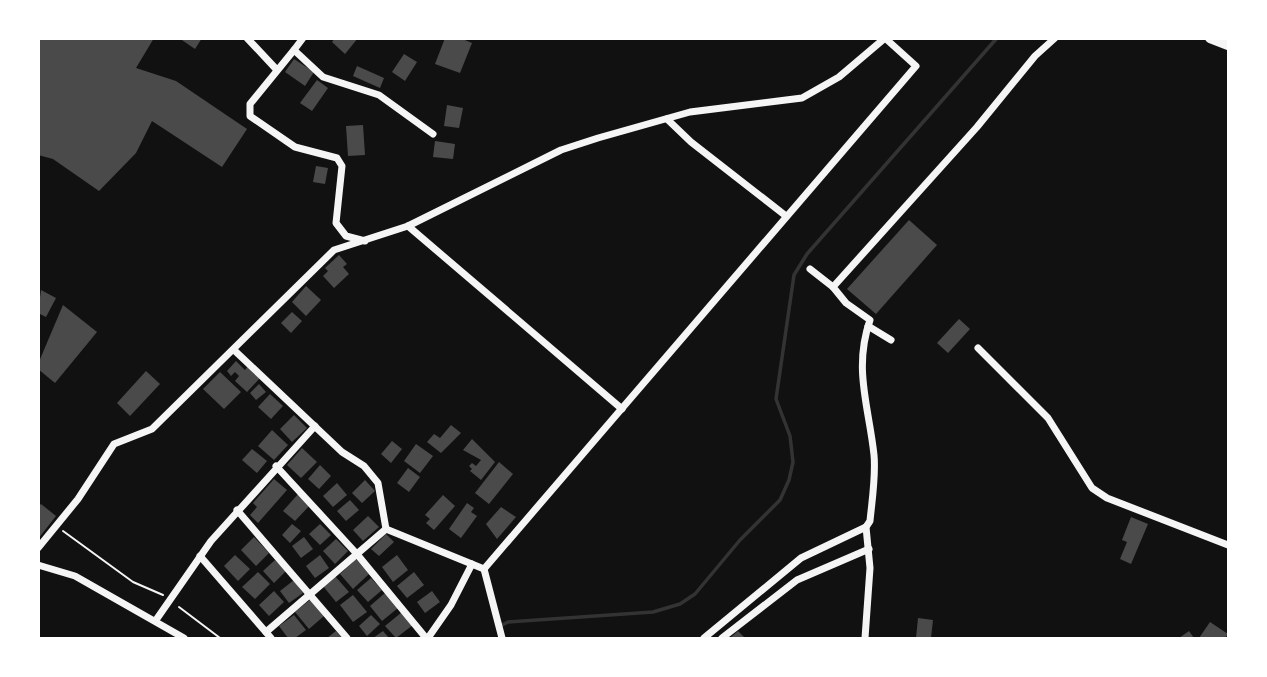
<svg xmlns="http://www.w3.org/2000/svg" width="1267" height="677" font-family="Commissioner,sans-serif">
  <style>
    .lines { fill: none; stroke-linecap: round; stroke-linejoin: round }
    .stream { stroke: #333; stroke-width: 3.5 }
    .building { fill: #4a4a4a }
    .path { stroke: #f5f5f5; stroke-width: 2 }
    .minor { stroke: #f5f5f5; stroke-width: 7 }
    .trunk { stroke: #f5f5f5; stroke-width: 10 }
  </style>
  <rect width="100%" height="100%" fill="#111"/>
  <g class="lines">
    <polyline class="stream" points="502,625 508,622 653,612 680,604 695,594 740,540 780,500 789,480 793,462 790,436 776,399 794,275 807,254 997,38"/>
  </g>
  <g class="building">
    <polygon points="38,38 154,38 136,68 176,81 247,129 222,167 152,121 136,153 99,191 53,159 38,155"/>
    <polygon points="179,38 202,38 195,49"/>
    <polygon points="335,38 358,38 345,54 332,42"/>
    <polygon points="445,38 460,38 472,43 460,73 435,64"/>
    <polygon points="404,54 417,62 405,81 392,72"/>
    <polygon points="294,59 314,72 305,86 285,72"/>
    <polygon points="357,66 384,78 380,88 353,76"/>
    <polygon points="317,80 328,88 312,111 300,103"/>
    <polygon points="447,105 463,108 459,128 444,126"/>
    <polygon points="363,125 365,155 348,156 346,126"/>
    <polygon points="435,141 455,144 453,159 433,157"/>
    <polygon points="316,166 328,168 325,184 313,182"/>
    <polygon points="909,220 937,245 876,314 847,289"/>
    <polygon points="339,255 347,264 343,267 349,274 334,288 323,276 328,271 325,268"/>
    <polygon points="306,286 321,300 306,316 292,302"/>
    <polygon points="41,290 56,298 46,317 38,313"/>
    <polygon points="63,305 97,332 55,383 38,369 38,364"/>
    <polygon points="292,312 302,321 291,333 281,323"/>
    <polygon points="959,319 970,329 948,353 937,343"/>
    <polygon points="236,361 245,370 248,366 260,378 247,392 235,381 239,376 235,372 231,376 227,371"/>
    <polygon points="146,371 160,384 130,416 117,403"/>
    <polygon points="220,372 241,392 224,409 203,389"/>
    <polygon points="259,384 266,392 256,400 250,393"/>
    <polygon points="270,394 283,406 271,419 258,407"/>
    <polygon points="294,415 307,428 292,442 280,429"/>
    <polygon points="451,425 461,433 441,453 427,442 434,434 440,438"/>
    <polygon points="272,430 288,445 274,460 258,446"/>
    <polygon points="472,439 495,462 481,480 470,471 472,469 469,466 472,463 476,466 481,460 463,450"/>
    <polygon points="392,441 402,449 391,463 381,454"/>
    <polygon points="416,444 433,456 420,473 404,461"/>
    <polygon points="302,448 317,462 301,478 287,465"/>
    <polygon points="252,449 267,461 257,473 242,460"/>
    <polygon points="499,462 513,474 489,504 475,493"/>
    <polygon points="320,465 331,476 319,489 308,479"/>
    <polygon points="408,468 420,477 409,492 397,483"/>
    <polygon points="274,479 287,490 258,523 250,515 257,507 253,503"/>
    <polygon points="365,480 375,491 362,503 352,493"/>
    <polygon points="337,483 347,495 333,507 323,496"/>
    <polygon points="299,493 311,504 295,521 283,511"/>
    <polygon points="443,495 455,506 434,530 426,523 430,519 425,515"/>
    <polygon points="350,500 359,510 346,521 337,511"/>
    <polygon points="467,503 474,508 471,512 477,516 461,538 449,529"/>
    <polygon points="41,504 56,516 38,539 38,507"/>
    <polygon points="501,507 516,517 497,539 486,524"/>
    <polygon points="368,516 379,527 363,541 353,530"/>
    <polygon points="1131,517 1148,524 1131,564 1120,559 1127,542 1122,540"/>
    <polygon points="292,524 301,531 290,543 282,535"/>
    <polygon points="320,524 331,535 320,545 309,534"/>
    <polygon points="386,534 394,542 379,556 371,549"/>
    <polygon points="254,537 269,553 256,566 241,550"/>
    <polygon points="304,537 313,549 301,558 292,546"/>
    <polygon points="336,539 348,551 335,564 323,551"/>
    <polygon points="235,555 250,569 238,581 224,566"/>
    <polygon points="320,555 329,568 315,578 306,566"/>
    <polygon points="397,555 408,570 393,582 382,567"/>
    <polygon points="356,559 369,574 353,589 340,574"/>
    <polygon points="275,560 286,571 274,583 263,571"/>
    <polygon points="258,572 270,584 255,599 242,587"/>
    <polygon points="414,572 424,585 407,598 397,586"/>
    <polygon points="335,576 349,592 336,602 323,586"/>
    <polygon points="371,578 382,590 368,602 357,590"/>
    <polygon points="294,580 303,593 289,603 280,591"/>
    <polygon points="274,591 284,602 269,616 259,605"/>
    <polygon points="432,591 440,602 425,613 417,602"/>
    <polygon points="385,593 398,608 382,621 370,606"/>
    <polygon points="353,595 367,612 353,622 340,605"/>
    <polygon points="311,599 324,616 309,629 295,612"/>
    <polygon points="402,612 413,625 396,638 385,626"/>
    <polygon points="294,615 306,630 295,638 288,638 279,626"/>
    <polygon points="371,615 380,624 367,636 359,626"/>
    <polygon points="918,618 933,620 931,638 916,638"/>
    <polygon points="1210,622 1228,634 1225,638 1199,638"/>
    <polygon points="336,631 342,638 327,638"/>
    <polygon points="383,631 389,638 373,638"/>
    <polygon points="738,631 745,638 730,638"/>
    <polygon points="1189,631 1194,638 1179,638"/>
  </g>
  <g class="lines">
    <g class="path">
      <polyline points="63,531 133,582 163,595"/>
      <polyline points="179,607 220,638"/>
    </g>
    <g class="minor">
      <polyline points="247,38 277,70"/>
      <polyline points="303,38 294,50 323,77 379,95 433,134"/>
      <polyline points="294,50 250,104 250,116 295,147 337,158 342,166 336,223 346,236 365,241"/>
      <polyline points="667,119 691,142 786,216"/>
      <polyline points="408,226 622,409"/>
      <polyline points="810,269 833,287"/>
      <polyline points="868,326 891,340"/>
      <polyline points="978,348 1048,418 1092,488 1107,498 1228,545"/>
      <polyline points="234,350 342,452 364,466 378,483 386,529 484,569"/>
      <polyline points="276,466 356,553 426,638"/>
      <polyline points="237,510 347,638"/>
      <polyline points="38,548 78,499 114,444 152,429 334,250 408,226 561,150 598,138 690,112 802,98 839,77 885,38"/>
      <polyline points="200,556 271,638"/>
      <polyline points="38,565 75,576 184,638"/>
      <polyline points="484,569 916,66 885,38"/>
      <polyline points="484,569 502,638"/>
      <polyline points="156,620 211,541 315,426"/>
      <polyline points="266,632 386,529"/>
      <polyline points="428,638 451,605 472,564"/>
      <path d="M704,638L801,558L866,527L870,521C872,500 876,476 874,455C869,407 853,369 870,320L846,303L833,287L977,127L1035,56L1055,38"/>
      <polyline points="722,638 797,580 869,549"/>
      <polyline points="865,638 870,568 866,527"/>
    </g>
    <polyline class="trunk" points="1210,38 1228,45"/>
  </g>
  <rect width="1267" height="677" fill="none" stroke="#ffffff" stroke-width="80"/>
</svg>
